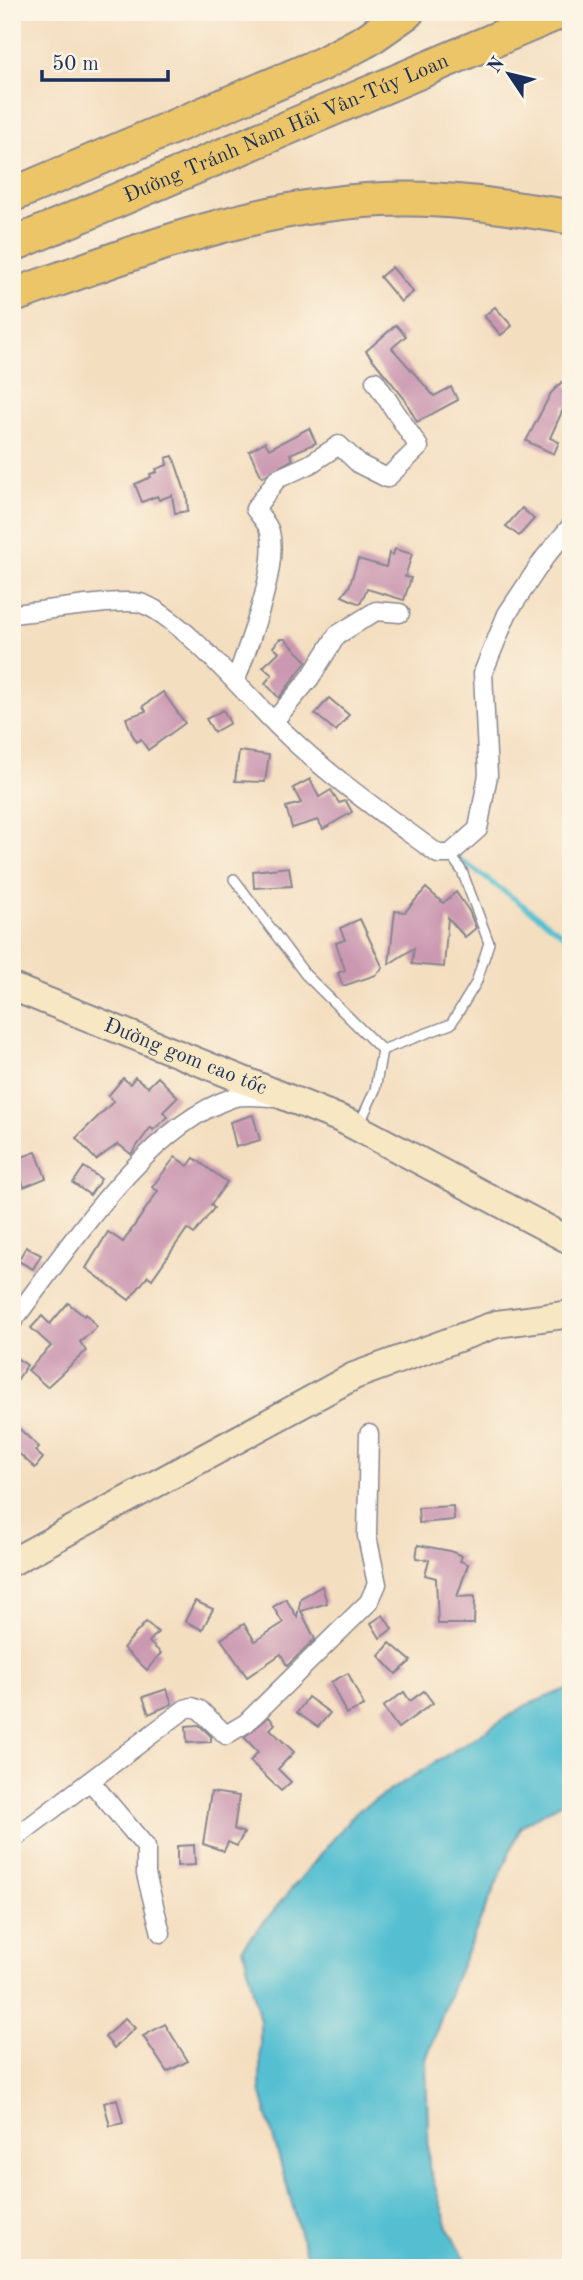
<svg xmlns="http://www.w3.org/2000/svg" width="583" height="2280" font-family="'Old Standard TT',serif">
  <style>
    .water { fill: #55bfd1; stroke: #387798; stroke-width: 2 }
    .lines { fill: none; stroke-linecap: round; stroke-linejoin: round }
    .stream { stroke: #55bfd1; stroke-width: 5 }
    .building { fill: #cb98b1 }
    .lane-casing { stroke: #88868f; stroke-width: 12 }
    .street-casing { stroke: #88868f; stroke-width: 21 }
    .secondary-casing { stroke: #88868f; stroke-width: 30 }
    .highway-casing { stroke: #88868f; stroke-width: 37 }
    .lane { stroke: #fff; stroke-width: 9 }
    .street { stroke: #fff; stroke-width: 18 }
    .secondary { stroke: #f7e8c3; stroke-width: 26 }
    .highway { stroke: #ecc569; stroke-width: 33 }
    .labels { text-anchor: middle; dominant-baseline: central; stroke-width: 7; stroke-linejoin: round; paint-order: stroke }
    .street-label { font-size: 21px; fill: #1b2f5e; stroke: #fcf5e5 }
  </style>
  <rect width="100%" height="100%" fill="#fcf5e5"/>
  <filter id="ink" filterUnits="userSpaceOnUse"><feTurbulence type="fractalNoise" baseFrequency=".0143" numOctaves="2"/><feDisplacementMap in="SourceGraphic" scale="14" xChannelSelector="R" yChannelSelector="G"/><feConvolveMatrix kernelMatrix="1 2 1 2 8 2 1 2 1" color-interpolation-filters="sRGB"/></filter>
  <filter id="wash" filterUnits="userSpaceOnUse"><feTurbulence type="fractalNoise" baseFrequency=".00686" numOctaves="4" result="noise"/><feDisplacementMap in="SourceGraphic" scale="28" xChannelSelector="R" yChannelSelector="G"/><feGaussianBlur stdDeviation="1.57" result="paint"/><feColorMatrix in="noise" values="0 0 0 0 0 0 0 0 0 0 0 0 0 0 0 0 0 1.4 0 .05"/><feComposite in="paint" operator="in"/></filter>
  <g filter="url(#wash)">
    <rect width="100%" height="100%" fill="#f4dec0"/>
    <polygon class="water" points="571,1687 571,1797 521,1826 455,1979 426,2060 429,2167 449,2231 471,2268 310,2268 260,2090 260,2021 243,1947 356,1812 525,1706"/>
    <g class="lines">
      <polyline class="stream" points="454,855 571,940"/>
    </g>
    <g id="blocks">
      <g class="building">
        <polygon points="392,267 413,292 401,302 380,277"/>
        <polygon points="495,307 512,326 501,335 484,316"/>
        <polygon points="396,325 406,336 392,348 434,396 451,387 458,400 417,422 404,398 366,351"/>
        <polygon points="562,382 571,388 571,409 565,405 550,438 559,442 554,454 526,441 551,393"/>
        <polygon points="309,428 316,443 290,454 293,459 262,477 249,451 265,442 269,449"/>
        <polygon points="173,456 187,497 188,511 175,513 172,495 159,500 157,496 142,502 135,484 151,477 150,474 157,472 156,469 167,465 166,458"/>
        <polygon points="522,508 534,519 519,536 506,526"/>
        <polygon points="395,549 412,554 405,577 411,578 404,600 367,589 360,604 342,596 349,587 358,559 386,567 389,553 393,555"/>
        <polygon points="280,639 285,639 307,661 279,698 265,683 272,675 263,667 279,652 273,647"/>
        <polygon points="163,692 185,723 148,750 141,739 137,742 132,734 126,718 146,711 143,706"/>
        <polygon points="329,698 349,715 336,731 315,714"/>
        <polygon points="223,710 230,723 214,732 206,719"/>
        <polygon points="239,751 269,755 265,782 235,781"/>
        <polygon points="310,779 319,797 331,790 339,803 346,801 352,812 323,829 318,820 292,828 286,807 301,803 293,788"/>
        <polygon points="289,867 292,886 254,888 253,871"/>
        <polygon points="426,888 443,903 456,892 469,911 476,928 465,937 448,918 444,967 412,964 414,948 389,964 395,911 405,912"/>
        <polygon points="360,919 383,968 376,975 343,986 338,973 345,970 336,943 345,940 340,928"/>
        <polygon points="135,1077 148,1087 158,1077 178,1097 163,1112 168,1117 153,1130 151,1127 131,1154 118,1144 96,1160 76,1138 114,1101 108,1096 123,1078 130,1084"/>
        <polygon points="253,1115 260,1140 236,1147 230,1122"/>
        <polygon points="36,1152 46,1178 24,1187 16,1159"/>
        <polygon points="175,1157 188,1166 194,1158 227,1182 211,1205 214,1208 194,1234 187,1229 152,1279 148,1276 129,1300 86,1268 108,1232 123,1242 158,1191 152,1187"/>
        <polygon points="84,1167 101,1179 90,1195 73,1183"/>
        <polygon points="26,1247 41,1255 33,1269 18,1261"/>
        <polygon points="68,1303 84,1316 86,1314 97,1327 80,1342 86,1351 47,1387 28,1370 51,1346 31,1328 42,1316 50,1324"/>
        <polygon points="12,1355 27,1365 12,1388"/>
        <polygon points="12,1422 39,1447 35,1451 43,1458 35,1468 12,1447"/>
        <polygon points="453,1506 454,1520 419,1523 418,1508"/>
        <polygon points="418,1545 450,1551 462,1556 460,1561 468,1564 457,1597 475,1596 474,1624 438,1624 436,1578 425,1575 429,1560 416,1558"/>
        <polygon points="322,1586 327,1603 301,1611 315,1639 287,1666 281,1654 247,1677 221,1639 244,1624 255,1641 283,1623 273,1607 286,1599 297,1617 301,1598"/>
        <polygon points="195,1601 213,1609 202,1630 185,1621"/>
        <polygon points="383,1615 392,1629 380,1638 371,1623"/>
        <polygon points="146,1622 158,1632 149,1642 161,1653 147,1670 123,1648"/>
        <polygon points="390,1643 411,1661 396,1674 379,1656"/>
        <polygon points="348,1673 364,1706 346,1714 331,1682"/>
        <polygon points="167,1689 172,1704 149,1714 143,1697"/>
        <polygon points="424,1691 433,1703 398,1728 383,1707 404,1692 410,1701"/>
        <polygon points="308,1697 330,1713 318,1727 297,1713"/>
        <polygon points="269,1717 275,1724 270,1729 294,1752 278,1769 291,1782 281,1791 250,1761 258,1752 244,1737"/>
        <polygon points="199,1725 211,1736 211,1742 187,1743 186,1726"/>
        <polygon points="211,1792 239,1796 234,1829 244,1833 237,1846 228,1842 224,1851 203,1844"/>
        <polygon points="194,1845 195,1865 177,1866 177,1846"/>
        <polygon points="125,2018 135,2028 114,2048 105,2037"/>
        <polygon points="165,2024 188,2061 167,2072 143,2036"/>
        <polygon points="117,2099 123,2123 110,2126 104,2103"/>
      </g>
    </g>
  </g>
  <g filter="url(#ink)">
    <use href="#blocks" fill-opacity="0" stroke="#88868f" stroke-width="2"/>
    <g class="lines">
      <g class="lane-casing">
        <g id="lane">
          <polyline points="234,879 305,974 382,1050"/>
          <polyline points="359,1125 375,1090 382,1050 451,1024 476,983 489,943 462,871 450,854"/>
        </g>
      </g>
      <g class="street-casing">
        <g id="street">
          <path d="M12,614C39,612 118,598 140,603C178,613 252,702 283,731C330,777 385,815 438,854H450L478,829L488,775L483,673L507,614L545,557L571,526"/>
          <path d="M236,680C248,645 279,568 270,532C268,524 260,516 255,509L277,479L310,464L339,445L359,464L387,478L419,447L375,381"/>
          <polyline points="274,721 310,678 337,635 376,611 400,613"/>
          <path d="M12,1322C66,1252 145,1127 232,1098C244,1094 262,1097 275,1097"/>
          <polyline points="91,1782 146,1847 146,1874 161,1933"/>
          <polyline points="12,1840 185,1709 192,1707 200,1710 226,1735 246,1723 369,1602 377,1584 367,1536 369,1434"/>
        </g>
      </g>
      <g class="secondary-casing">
        <g id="secondary">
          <path id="s1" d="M12,987L358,1126"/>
          <polyline points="343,1120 571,1241"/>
          <polyline points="12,1562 354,1376 497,1324 571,1314"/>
        </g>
      </g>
      <g class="highway-casing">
        <g id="highway">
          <polyline points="12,195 322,64 367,40 407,12"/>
          <path id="s2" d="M12,245L560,12"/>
          <path d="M12,296C139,251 265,200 402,199C458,198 515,209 571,217"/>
        </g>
      </g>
      <use href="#lane" class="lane"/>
      <use href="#street" class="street"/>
      <use href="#secondary" class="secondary"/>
      <use href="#highway" class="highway"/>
    </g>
  </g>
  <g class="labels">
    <g class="street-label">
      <text stroke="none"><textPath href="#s2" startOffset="298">Đường Tránh Nam Hải Vân-Túy Loan</textPath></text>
      <text stroke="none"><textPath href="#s1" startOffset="187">Đường gom cao tốc</textPath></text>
    </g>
  </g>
  <rect width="583" height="2280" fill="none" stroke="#fcf5e5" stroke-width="42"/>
  <g transform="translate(509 74) rotate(305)" stroke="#fcf5e5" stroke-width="5" paint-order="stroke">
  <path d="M0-5L12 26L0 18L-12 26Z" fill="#1b2f5e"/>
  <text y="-10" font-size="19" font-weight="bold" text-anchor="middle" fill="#1b2f5e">N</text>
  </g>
  <path d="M42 70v10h126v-10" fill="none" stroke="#1b2f5e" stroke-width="3.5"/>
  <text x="52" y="70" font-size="21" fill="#1b2f5e" stroke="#fcf5e5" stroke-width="5" paint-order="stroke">50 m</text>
</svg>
